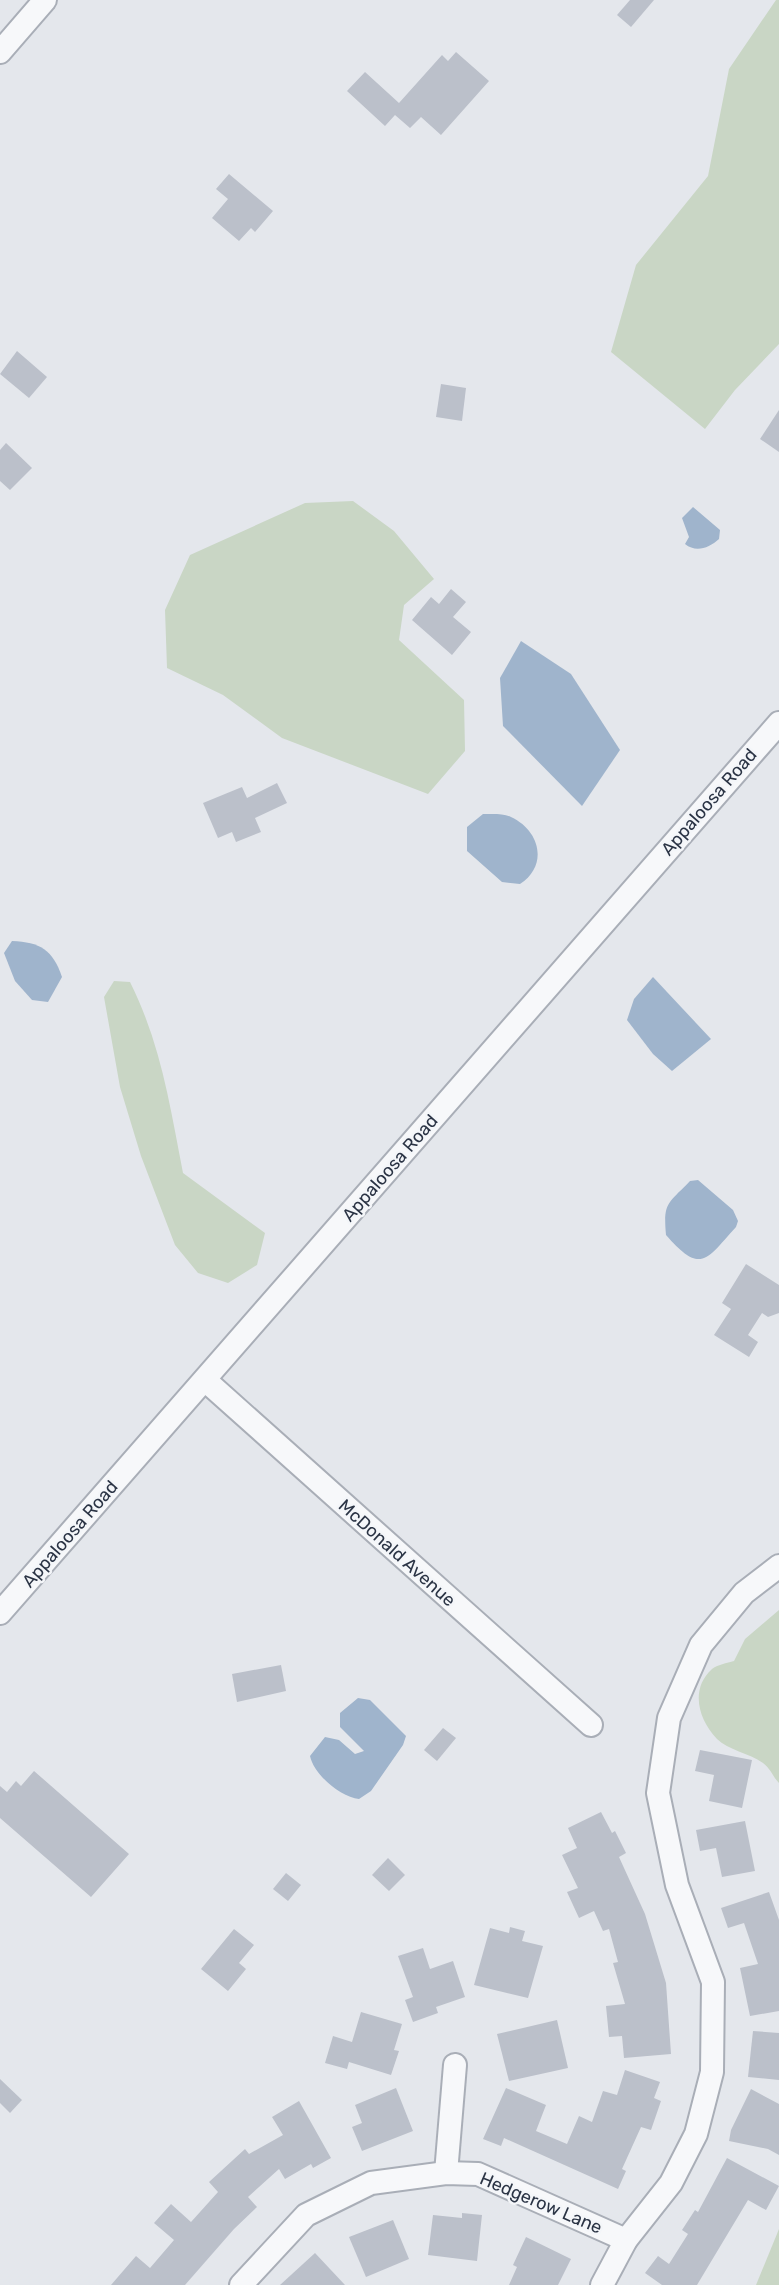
<svg xmlns="http://www.w3.org/2000/svg" width="779" height="2285" font-family="Rubik,sans-serif">
  <style>
    .green { fill: #c9d6c5 }
    .water { fill: #9fb4cc }
    .building { fill: #bbc0ca }
    .lines { fill: none; stroke-linecap: round; stroke-linejoin: round }
    .minor-casing { stroke: #a9aeb7; stroke-width: 26 }
    .minor { stroke: #f7f8fa; stroke-width: 22 }
    .labels { text-anchor: middle; dominant-baseline: central; stroke-width: 5; stroke-linejoin: round; paint-order: stroke }
    .street-label { font-size: 18px; fill: #2b3445; stroke: #f4f6f9 }
  </style>
  <rect width="100%" height="100%" fill="#e4e7ec"/>
  <g class="green">
    <polygon points="776,0 779,0 779,344 735,390 705,429 611,352 636,265 708,176 729,69"/>
    <polygon points="353,501 394,531 434,579 404,605 399,640 464,700 465,751 428,794 282,738 223,695 167,668 165,610 190,555 305,503"/>
    <path d="M114,981L130,982C161,1044 170,1106 183,1173L265,1233L257,1265L228,1283L198,1273L175,1245L141,1156L120,1087L104,997Z"/>
    <path d="M779,1610V1783C773,1777 771,1769 763,1763C749,1753 728,1750 717,1739C698,1719 690,1689 712,1669C717,1665 727,1663 734,1661L745,1639Z"/>
    <polygon points="779,2229 779,2285 756,2285"/>
  </g>
  <g class="water">
    <path d="M693,507L720,530L719,539C709,548 696,553 685,544L689,537L682,518Z"/>
    <polygon points="521,641 571,674 620,750 582,806 503,726 500,678"/>
    <path d="M483,814C492,814 503,813 511,817C541,831 548,866 520,884L502,882L467,851V827Z"/>
    <path d="M12,941C40,942 53,950 62,977L48,1002L32,1000L15,981L4,953Z"/>
    <polygon points="653,977 711,1039 672,1071 653,1054 627,1020 634,999"/>
    <path d="M698,1180L733,1210L738,1221L736,1227C706,1260 701,1275 666,1235C663,1202 668,1204 690,1181Z"/>
    <path d="M358,1698L370,1700L406,1736L403,1745L371,1791L359,1799C341,1797 314,1775 310,1756L325,1737L339,1740L355,1754L364,1751L340,1727V1713Z"/>
  </g>
  <g class="building">
    <polygon points="630,0 654,0 631,27 617,15"/>
    <polygon points="456,52 489,81 441,135 421,117 410,128 395,115 385,126 347,91 365,72 399,103 442,55 448,61"/>
    <polygon points="229,174 273,211 255,232 251,228 239,241 212,218 228,199 216,189"/>
    <polygon points="17,351 47,377 29,398 0,374"/>
    <polygon points="441,384 466,388 462,421 436,417"/>
    <polygon points="779,410 779,452 760,439"/>
    <polygon points="6,443 32,468 10,490 0,481 0,450"/>
    <polygon points="451,589 466,602 453,617 471,632 452,655 412,620 431,597 439,604"/>
    <polygon points="277,783 287,803 255,818 261,832 236,842 232,832 218,838 203,803 242,787 247,798"/>
    <polygon points="746,1264 779,1285 779,1313 768,1317 762,1313 748,1335 758,1342 749,1357 714,1335 731,1309 722,1303"/>
    <polygon points="281,1665 286,1691 237,1702 232,1674"/>
    <polygon points="443,1728 456,1738 437,1761 424,1750"/>
    <polygon points="700,1750 752,1760 742,1808 709,1801 714,1775 695,1771"/>
    <polygon points="34,1771 129,1854 91,1897 0,1818 0,1786 7,1792 16,1781 21,1786"/>
    <polygon points="601,1812 612,1833 615,1831 626,1853 619,1857 645,1914 666,1983 671,2054 624,2058 622,2036 609,2037 606,2006 625,2004 613,1963 618,1962 609,1929 603,1931 594,1911 579,1918 567,1892 578,1888 562,1855 577,1848 568,1828"/>
    <polygon points="745,1821 755,1871 722,1877 716,1848 700,1851 696,1830"/>
    <polygon points="388,1858 405,1875 389,1891 372,1875"/>
    <polygon points="286,1873 301,1885 288,1901 273,1889"/>
    <polygon points="769,1892 779,1920 779,2011 750,2016 740,1968 758,1964 744,1923 728,1928 721,1908"/>
    <polygon points="510,1927 525,1931 522,1941 543,1946 528,1998 474,1985 490,1928 509,1933"/>
    <polygon points="234,1929 254,1945 239,1963 246,1969 228,1991 201,1969"/>
    <polygon points="423,1948 430,1969 453,1961 465,1997 436,2007 438,2013 413,2022 405,2000 413,1997 398,1956"/>
    <polygon points="361,2012 402,2024 394,2050 399,2051 391,2075 349,2062 347,2069 325,2063 333,2036 352,2042"/>
    <polygon points="557,2020 568,2068 509,2081 497,2034"/>
    <polygon points="753,2031 779,2033 779,2080 748,2077"/>
    <polygon points="625,2070 660,2082 654,2098 661,2101 651,2130 641,2127 622,2169 626,2171 618,2189 504,2138 501,2146 483,2139 506,2088 546,2105 536,2131 567,2144 579,2116 592,2122 603,2091 617,2095"/>
    <polygon points="0,2079 22,2100 10,2113 0,2103"/>
    <polygon points="396,2088 413,2131 362,2151 352,2127 362,2123 355,2105"/>
    <polygon points="751,2089 779,2104 779,2155 768,2149 729,2141 731,2130"/>
    <polygon points="299,2101 331,2158 313,2168 311,2164 285,2179 279,2169 248,2197 257,2207 234,2229 185,2285 111,2285 136,2256 150,2268 174,2240 154,2223 171,2204 191,2222 218,2192 209,2182 245,2149 249,2154 283,2135 272,2117"/>
    <polygon points="727,2158 779,2186 766,2210 748,2200 697,2285 662,2285 645,2273 658,2256 669,2264 688,2234 682,2230 695,2210 698,2212"/>
    <polygon points="462,2213 482,2215 477,2261 428,2255 433,2215 462,2218"/>
    <polygon points="393,2220 409,2259 366,2277 349,2237"/>
    <polygon points="526,2237 571,2259 558,2285 509,2285 517,2267 513,2265"/>
    <polygon points="315,2253 345,2285 280,2285"/>
  </g>
  <g class="lines">
    <g class="minor-casing">
      <g id="minor">
        <polyline points="0,52 45,0"/>
        <polyline points="205,1380 591,1725"/>
        <polyline points="0,1613 779,723"/>
        <polyline points="446,2173 455,2065"/>
        <polyline points="241,2285 306,2215 371,2183 446,2173 478,2174 626,2240"/>
        <polyline points="602,2285 626,2240 671,2183 696,2134 712,2072 713,1982 677,1885 658,1793 669,1718 701,1645 744,1593 779,1566"/>
      </g>
    </g>
    <use href="#minor" class="minor"/>
  </g>
  <g class="labels">
    <g class="street-label">
      <text transform="translate(709 802) rotate(-49)">Appaloosa Road</text>
      <text transform="translate(390 1168) rotate(-49)">Appaloosa Road</text>
      <text transform="translate(70 1534) rotate(-49)">Appaloosa Road</text>
      <text transform="translate(397 1553) rotate(42)">McDonald Avenue</text>
      <text transform="translate(541 2203) rotate(23)">Hedgerow Lane</text>
    </g>
  </g>
</svg>
